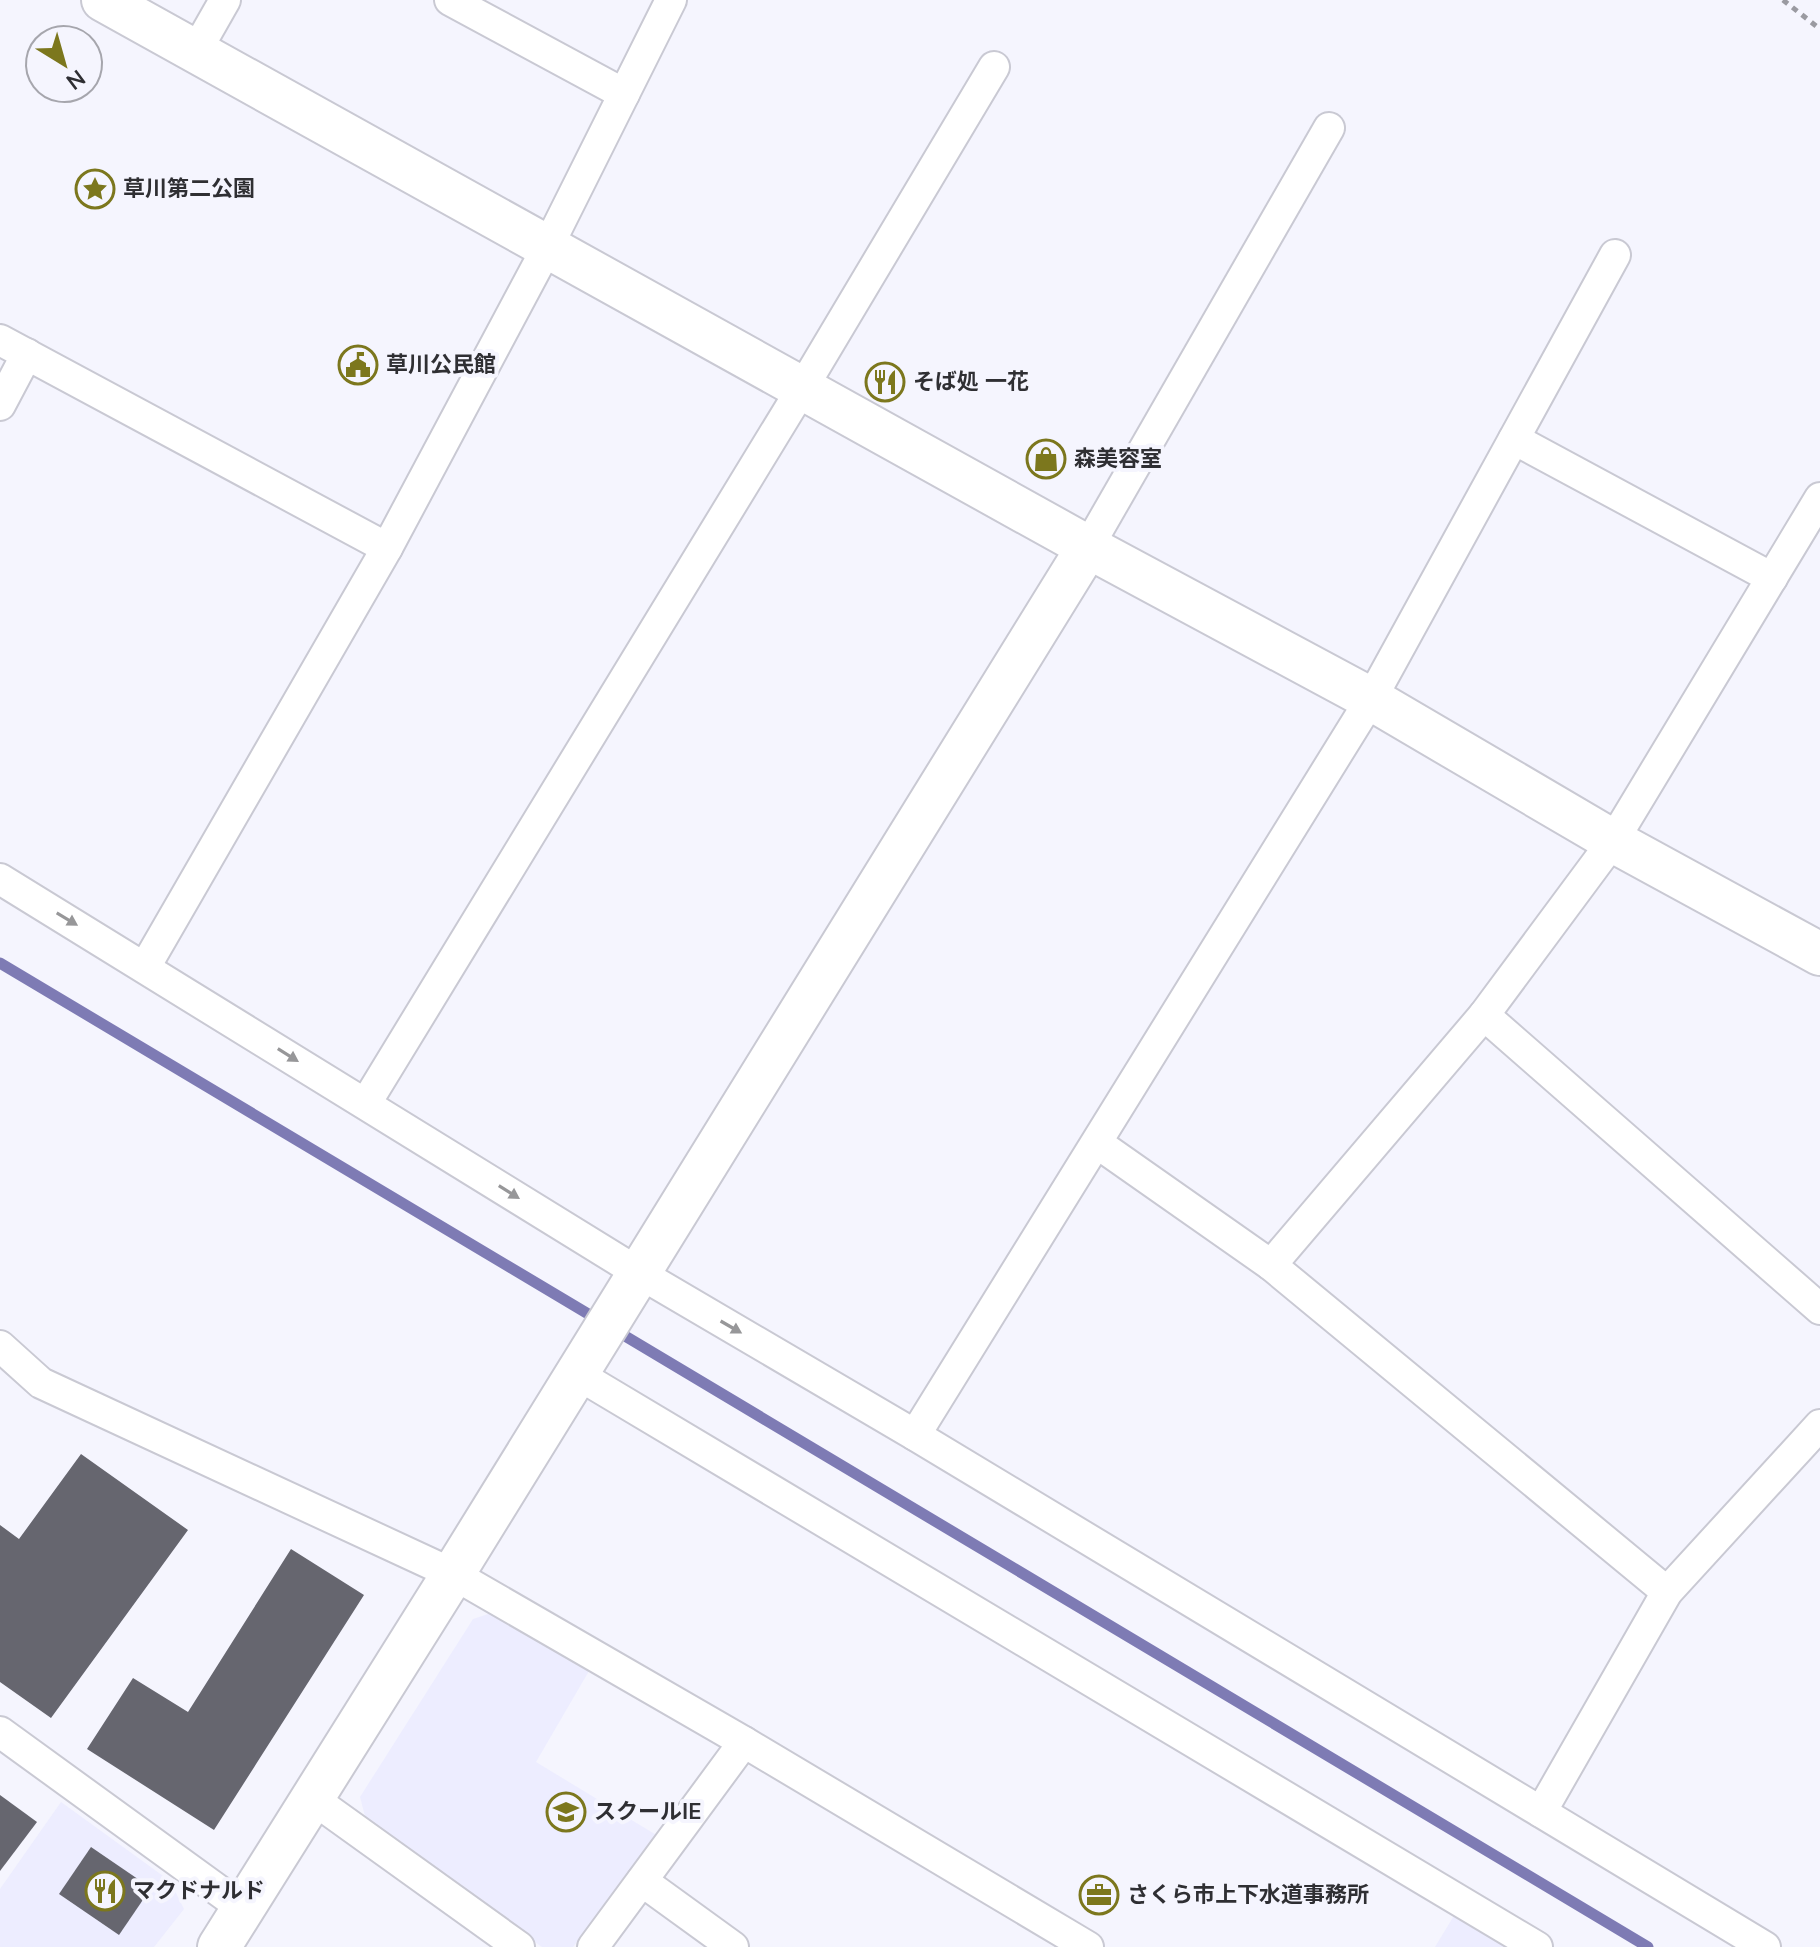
<svg xmlns="http://www.w3.org/2000/svg" width="1820" height="1947" font-family="'Nunito Sans','Noto Sans JP',sans-serif">
  <style>
    .built { fill: #ededff }
    .lines { fill: none; stroke-linecap: round; stroke-linejoin: round }
    .stream { stroke: #7e7bb4; stroke-width: 11 }
    .building { fill: #66666f }
    .street-casing { stroke: #c9c9d3; stroke-width: 34 }
    .secondary-casing { stroke: #c9c9d3; stroke-width: 46 }
    .path { stroke: #9a9aa1; stroke-width: 5; stroke-dasharray: 6 6; stroke-linecap: butt }
    .street { stroke: #fff; stroke-width: 30 }
    .secondary { stroke: #fff; stroke-width: 42 }
    .oneway { fill: #979799 }
    .labels { text-anchor: middle; dominant-baseline: central; stroke-width: 8; stroke-linejoin: round; paint-order: stroke }
    .poi-label { font-size: 22px; font-weight: bold; fill: #2f2f33; stroke: #f5f5fe; text-anchor: start }
  </style>
  <rect width="100%" height="100%" fill="#f5f5fe"/>
  <g class="built">
    <polygon points="494,1612 589,1671 536,1762 658,1836 573,1947 542,1947 367,1824 360,1797 473,1619"/>
    <polygon points="61,1802 170,1881 184,1909 154,1947 0,1947 0,1889"/>
    <polygon points="1455,1914 1511,1947 1435,1947"/>
  </g>
  <g class="lines">
    <g class="stream">
      <polyline points="0,963 600,1321"/>
      <polyline points="615,1330 1648,1947"/>
    </g>
  </g>
  <g class="building">
    <polygon points="81,1454 188,1530 51,1718 0,1682 0,1525 19,1539"/>
    <polygon points="291,1549 364,1595 214,1830 87,1749 133,1678 188,1712"/>
    <polygon points="0,1795 37,1822 0,1871"/>
    <polygon points="91,1847 151,1888 119,1935 59,1894"/>
  </g>
  <g class="lines">
    <g class="street-casing">
      <g id="street">
        <polyline points="450,0 624,94"/>
        <polyline points="196,51 225,0"/>
        <polyline points="0,340 387,548"/>
        <polyline points="0,405 27,354"/>
        <polyline points="1514,439 1772,578"/>
        <polyline points="1088,547 1329,128"/>
        <polyline points="0,879 639,1273 915,1435 1765,1947"/>
        <polyline points="145,967 387,548 547,248 671,0"/>
        <polyline points="1484,1015 1820,1309"/>
        <polyline points="366,1103 803,387 994,67"/>
        <polyline points="1097,1143 1271,1265 1667,1592"/>
        <polyline points="1271,1265 1484,1015 1613,841 1820,498"/>
        <polyline points="0,1346 41,1383 453,1574 744,1742 1088,1947"/>
        <polyline points="577,1374 1537,1947"/>
        <polyline points="915,1435 1371,699 1615,255"/>
        <polyline points="0,1732 244,1909"/>
        <polyline points="313,1799 519,1947"/>
        <polyline points="1541,1812 1667,1592 1820,1425"/>
        <polyline points="642,1881 733,1947"/>
        <polyline points="593,1947 744,1742"/>
      </g>
    </g>
    <g class="secondary-casing">
      <g id="secondary">
        <polyline points="103,0 1088,547 1371,699 1613,841 1820,954"/>
        <polyline points="219,1947 453,1574 1088,547"/>
      </g>
    </g>
    <polyline class="path" points="1783,0 1820,29"/>
    <use href="#street" class="street"/>
    <use href="#secondary" class="secondary"/>
  </g>
  <defs><path id="oneway-solid" d="M-6-.8H1V-3.2L6.5 0L1 3.2V.8H-6Z" transform="scale(2)"/></defs>
  <g class="oneway">
    <use href="#oneway-solid" transform="translate(67 919) rotate(31)"/>
    <use href="#oneway-solid" transform="translate(288 1055) rotate(32)"/>
    <use href="#oneway-solid" transform="translate(509 1192) rotate(32)"/>
    <use href="#oneway-solid" transform="translate(731 1327) rotate(30)"/>
  </g>
  <defs>
    <g id="sight-ring" transform="scale(2)"><circle r="9.5" fill="#f5f5fe" stroke="#7c771d" stroke-width="1.5"/><path d="M0-6L1.8-2.2L6-1.7L2.9 1.2L3.7 5.4L0 3.3L-3.7 5.4L-2.9 1.2L-6-1.7L-1.8-2.2Z" fill="#7c771d"/></g>
    <g id="civic-ring" transform="scale(2)"><circle r="9.5" fill="#f5f5fe" stroke="#7c771d" stroke-width="1.5"/><path d="M-.6-6.5H3V-4.5H.6V-3L4-1V1h2V6H-6V1h2V-1L-.6-3ZM-1.2 2.5V6h2.4V2.5Z" fill="#7c771d"/></g>
    <g id="restaurant-ring" transform="scale(2)"><circle r="9.5" fill="#f5f5fe" stroke="#7c771d" stroke-width="1.5"/><path d="M-5-6h1v4h1v-4h1v4h1v-4h1v5L-1.5 .5V6h-2V.5L-5-1ZM5-6V6H3V1.5H1.5Q1.5-4 5-6Z" fill="#7c771d"/></g>
    <g id="shop-ring" transform="scale(2)"><circle r="9.5" fill="#f5f5fe" stroke="#7c771d" stroke-width="1.5"/><path d="M-5-2.5h2.3a2.7 3.5 0 0 1 5.4 0H5L5.5 6h-11ZM-1.5-2.5h3a1.5 2.3 0 0 0-3 0Z" fill="#7c771d"/></g>
    <g id="school-ring" transform="scale(2)"><circle r="9.5" fill="#f5f5fe" stroke="#7c771d" stroke-width="1.5"/><path d="M0-5L7-2L0 1L-7-2ZM-4 1L0 2.5L4 1V4Q0 6-4 4Z" fill="#7c771d"/></g>
    <g id="office-ring" transform="scale(2)"><circle r="9.5" fill="#f5f5fe" stroke="#7c771d" stroke-width="1.5"/><path d="M-6-3h4V-5.5h4V-3h4V5H-6ZM-1-4.5V-3h2v-1.5ZM-6 0V1H6V0Z" fill="#7c771d"/></g>
  </defs>
  <g fill-rule="evenodd">
    <use href="#sight-ring" x="95" y="189"/>
    <use href="#civic-ring" x="358" y="365"/>
    <use href="#restaurant-ring" x="885" y="382"/>
    <use href="#shop-ring" x="1046" y="459"/>
    <use href="#school-ring" x="566" y="1812"/>
    <use href="#restaurant-ring" x="105" y="1891"/>
    <use href="#office-ring" x="1099" y="1895"/>
  </g>
  <g class="labels">
    <g class="poi-label">
      <text x="123" y="189">草川第二公園</text>
      <text x="386" y="365">草川公民館</text>
      <text x="913" y="382">そば処 一花</text>
      <text x="1074" y="459">森美容室</text>
      <text x="594" y="1812">スクールIE</text>
      <text x="133" y="1891">マクドナルド</text>
      <text x="1127" y="1895">さくら市上下水道事務所</text>
    </g>
  </g>
  <g transform="translate(64 64) rotate(143)"><circle r="38" fill="#f5f5fe" stroke="#a6a6ad" stroke-width="2"/>
  <path d="M0-6L14 30L0 20L-14 30Z" fill="#7c771d"/>
  <text y="-12" font-size="22" font-weight="bold" text-anchor="middle" fill="#2f2f33">N</text>
  </g>
</svg>
